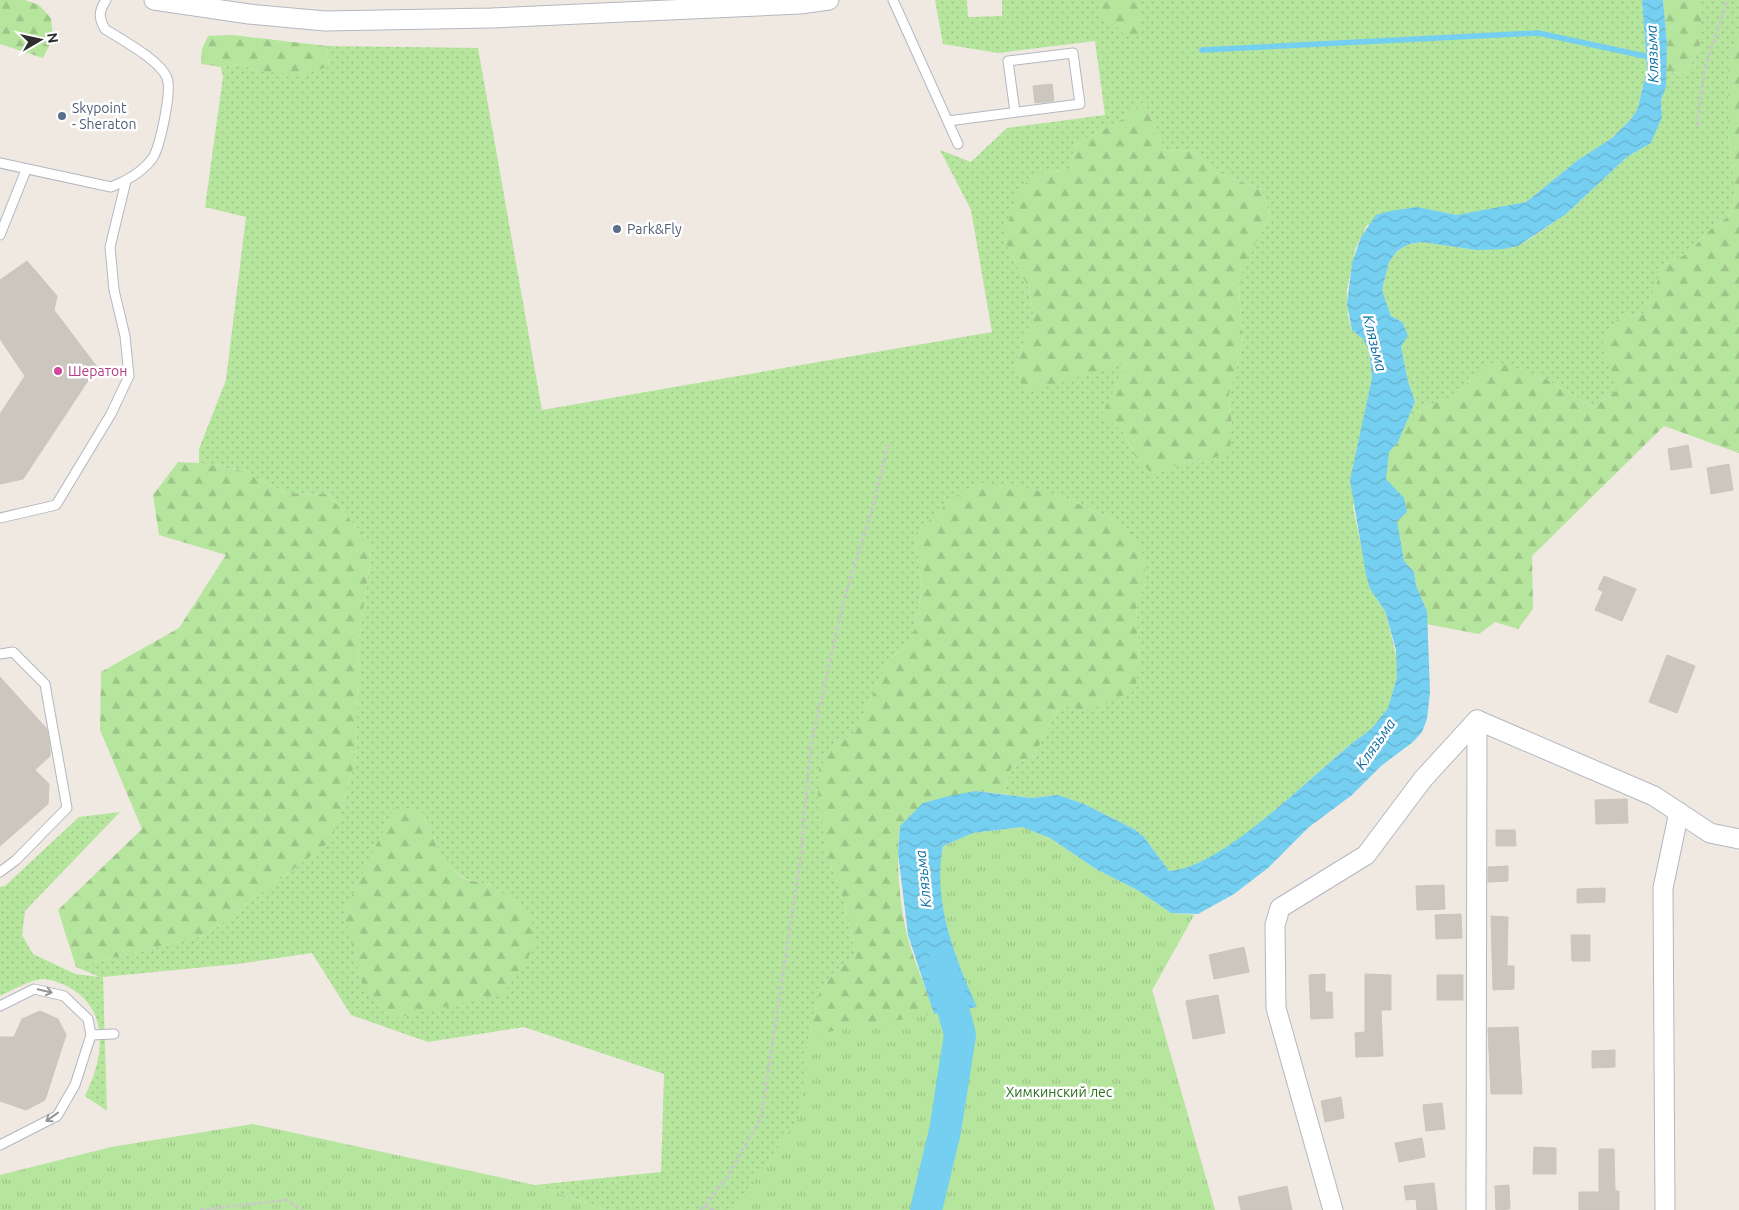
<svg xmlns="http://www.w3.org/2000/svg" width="1739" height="1210" font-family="Ubuntu,sans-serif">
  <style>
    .grass { fill: url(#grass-dots); fill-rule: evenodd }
    .forest { fill: url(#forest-firs) }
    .park { fill: url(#park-tufts) }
    .water { fill: url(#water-waves) }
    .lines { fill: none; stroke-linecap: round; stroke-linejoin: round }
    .stream { stroke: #75cff0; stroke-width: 5.5 }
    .river { stroke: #75cff0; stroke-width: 32 }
    .building { fill: #cbc7bf; stroke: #cbc5ba }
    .lane-casing { stroke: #b4b7c1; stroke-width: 11 }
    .street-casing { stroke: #b4b7c1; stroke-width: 21 }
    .path { stroke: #c9c9c9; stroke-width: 3; stroke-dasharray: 4 2.5; stroke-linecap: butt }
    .lane { stroke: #fff; stroke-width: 9 }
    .street { stroke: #fff; stroke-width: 19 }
    .oneway { stroke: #969696 }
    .service-dot { fill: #5c6f8a; stroke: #fff; stroke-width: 2 }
    .hotel-dot { fill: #d1479c; stroke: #fff; stroke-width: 2 }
    .labels { text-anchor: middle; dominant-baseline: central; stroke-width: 5; stroke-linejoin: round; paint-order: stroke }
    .service-label { font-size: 14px; fill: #4e5e75; stroke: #fff; text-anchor: start }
    .hotel-label { font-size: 14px; fill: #b23c85; stroke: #fff; text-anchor: start }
    .park-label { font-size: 14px; fill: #2c6e1b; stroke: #fff }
    .water-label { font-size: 15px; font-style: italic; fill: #0d6fa3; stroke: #fff }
  </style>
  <defs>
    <pattern id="grass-dots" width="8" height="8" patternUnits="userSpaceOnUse" patternTransform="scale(1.25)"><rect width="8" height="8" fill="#b6e59e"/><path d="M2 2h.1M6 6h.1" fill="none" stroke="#9dc588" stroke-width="1.8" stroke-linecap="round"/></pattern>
    <pattern id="forest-firs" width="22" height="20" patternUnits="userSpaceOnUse" patternTransform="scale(1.25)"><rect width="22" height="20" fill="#b6e59e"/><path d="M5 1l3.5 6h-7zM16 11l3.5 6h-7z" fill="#9dc588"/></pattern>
    <pattern id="park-tufts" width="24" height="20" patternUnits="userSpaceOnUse" patternTransform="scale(1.25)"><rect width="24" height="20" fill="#b6e59e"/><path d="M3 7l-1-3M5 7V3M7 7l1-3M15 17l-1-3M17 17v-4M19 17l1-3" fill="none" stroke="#9dc588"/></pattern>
    <pattern id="water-waves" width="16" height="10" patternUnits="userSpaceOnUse" patternTransform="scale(1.25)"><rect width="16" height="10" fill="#75cff0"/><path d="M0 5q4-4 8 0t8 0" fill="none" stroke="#66b2ce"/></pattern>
  </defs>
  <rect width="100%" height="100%" fill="#efe9e1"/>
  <g class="grass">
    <path d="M935,0H967L968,17L1002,16V0H1642L1647,68L1638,108L1631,119L1612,138L1578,160L1526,202L1470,214L1457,215L1443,212L1367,225L1355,250L1347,290L1348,317L1352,330L1363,339L1369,351L1372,378L1366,406L1353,507L1370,589L1385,611L1398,663L1397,677L1388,708L1371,729L1350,745C1302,784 1250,840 1195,866C1187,870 1178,870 1169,871L1144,837L1134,829L1084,804L1058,795L1031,798L1003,794L1011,768L1035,754L1060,704L1139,664L1136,605L1146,581L1130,530L1106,516L1058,495L915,534L922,588L912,643L889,659L855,733L832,746L826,851L844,902L856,956L835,971L819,994L809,1035L799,1118L734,1210H606L535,1185L661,1172L664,1074L524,1027L428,1042L351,1015L312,953L237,964L103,977L107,1111L85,1096C103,1060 111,1013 72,989C66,985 51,979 43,979C29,980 13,990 0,996V887L5,886L79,817L120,812L25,911L22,935L33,954L75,974L100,977L76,967L206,935L332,840L356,759L359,640L372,545L328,494L286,493L243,471L199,463V449L226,380L246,217L205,207L223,77L221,67L240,64L257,71L329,66L327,46L478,48L542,410L992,332L971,210L940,150L971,162L1007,128L1105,115L1095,41L998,53L943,44ZM1144,102L1165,150L1194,151L1213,171L1262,190L1270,216L1244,263L1239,290L1243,343L1229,395L1232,423L1206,461L1178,464L1135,456L1123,432L1103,414L1127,362L1014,367L1034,317L1029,289L1003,238L1043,172L1070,171L1075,145L1123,119ZM421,809L443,861L465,879L491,885L344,911Z"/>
    <polygon points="1701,0 1739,0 1739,32 1728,111 1728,136 1736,191 1729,216 1707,232 1689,253 1664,264 1645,313 1618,319 1616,391 1593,407 1546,379 1474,375 1457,395 1432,404 1408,417 1415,402 1408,381 1401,347 1402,322 1391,316 1382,290 1389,262 1397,251 1409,244 1422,242 1476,250 1518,246 1531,238 1566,214 1627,157 1651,143 1662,117 1661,100 1665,87 1664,72 1686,73 1701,43"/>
  </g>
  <g class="forest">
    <polygon points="0,0 25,0 39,5 51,18 53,38 43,58 0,44"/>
    <polygon points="1099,0 1140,0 1142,4 1140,33 1127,37 1117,27 1104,22 1098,10"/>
    <polygon points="1663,0 1701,0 1701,43 1686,73 1664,72 1667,43"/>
    <polygon points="1739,32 1739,453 1664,426 1532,556 1533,609 1518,629 1495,622 1479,634 1426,624 1427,611 1416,585 1414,572 1404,561 1385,479 1389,452 1398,442 1408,417 1432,404 1457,395 1474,375 1496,361 1546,379 1593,407 1616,391 1602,340 1618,319 1645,313 1664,264 1689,253 1707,232 1729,216 1736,191 1728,136 1728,63"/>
    <polygon points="232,35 327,46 329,66 304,75 257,71 240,64 221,67 201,64 202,49 208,36"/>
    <polygon points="1144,102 1165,150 1194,151 1213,171 1262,190 1270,216 1245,263 1239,290 1243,343 1229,395 1232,423 1230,451 1206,461 1178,464 1154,476 1135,456 1123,432 1102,414 1127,363 1025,393 1014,367 1034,317 1029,289 1003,238 1020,187 1043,172 1070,171 1075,145 1123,119"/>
    <polygon points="178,462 199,463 243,471 286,493 328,494 372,545 359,640 356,759 332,840 206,935 76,967 58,910 142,829 100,730 101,672 179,628 226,555 159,535 153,495"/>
    <path d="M977,483L1004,484L1058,495L1106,516L1130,530L1143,554L1146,581L1136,605L1139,664L1135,690L1086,712L1060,704L1035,754L1011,768L1003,794L976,791L900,826C895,863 900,914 911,949C918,971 928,992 934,1014L1171,913L1194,915L1152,990L1215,1210H734L799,1118L809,1035L819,993L835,971L856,956L844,902L826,851L818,798L819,769L832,746L855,733L889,659L912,643L922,588L915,534L954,497Z"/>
    <polygon points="394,808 421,809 443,861 464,879 491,885 514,900 532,920 534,948 503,994 396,1018 374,1002 360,978 344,912"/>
  </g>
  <g class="park">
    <path d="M1022,827L1050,838L1096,869L1139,891L1171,913L1194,915L1152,990L1215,1210H734L799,1118L809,1035L976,1007C958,965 940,918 939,873C939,864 942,854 943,846L973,833Z"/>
    <polygon points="253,1124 535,1185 606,1210 0,1210 0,1175 111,1147"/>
  </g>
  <path class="water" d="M1642,0H1663L1667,43L1666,87L1661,100L1662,117L1651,143L1627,157L1566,214L1518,246L1504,249L1476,250L1422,242L1409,244L1397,251L1389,262L1382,290L1391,316L1402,322L1408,335L1401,347L1408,381L1415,402L1398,442L1389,452L1386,479L1404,498L1407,512L1397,521L1404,561L1414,572L1416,585L1427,611L1430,692L1427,719L1422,732L1413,742L1381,766L1352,795L1309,827L1268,868L1234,894L1198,914L1171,913L1139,891L1096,869L1050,838L1022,827L973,833L943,846C932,900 955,958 977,1007L934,1014L908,935L898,853L900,826L923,803L949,796L976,791L1031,798L1058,795L1084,804L1134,829L1144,837L1169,871C1220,869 1308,779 1350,745L1371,729L1388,708L1397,677L1396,650L1385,611L1370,589L1366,575L1350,480L1372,378L1369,351L1363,339L1352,330L1347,304L1352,263L1361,237L1376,215L1390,211L1417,207L1457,215L1526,202L1578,160L1612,138L1631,119L1638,108L1647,68Z"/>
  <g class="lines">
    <polyline class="stream" points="1202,50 1538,33 1654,58"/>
    <polyline class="river" points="926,1210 945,1131 960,1035 942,967"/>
  </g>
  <g class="building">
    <polygon points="1052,84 1054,101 1035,103 1033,86"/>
    <polygon points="27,261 57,296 54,310 97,367 23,479 0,484 0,414 25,376 0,339 0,280"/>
    <polygon points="1688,445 1692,467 1671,470 1668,449"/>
    <polygon points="1729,464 1733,490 1711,494 1707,468"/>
    <polygon points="1604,576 1636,589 1622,621 1595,610 1603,592 1598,589"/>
    <polygon points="1667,655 1695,666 1677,713 1649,702"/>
    <polygon points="0,677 47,729 50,748 50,756 35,770 49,784 48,804 0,846"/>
    <polygon points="1627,799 1628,823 1596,824 1595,800"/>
    <polygon points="1496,830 1515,830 1516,846 1496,846"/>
    <polygon points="1508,866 1508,881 1488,882 1488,867"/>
    <polygon points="1444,885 1445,909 1417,910 1416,886"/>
    <polygon points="1605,888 1605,902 1577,903 1577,889"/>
    <polygon points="1461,914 1462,938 1436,939 1435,915"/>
    <polygon points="1491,916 1508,917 1507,966 1514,966 1514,989 1493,990"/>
    <polygon points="1571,935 1590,935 1590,961 1572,961"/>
    <polygon points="1244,947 1249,972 1214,979 1209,955"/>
    <polygon points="1325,974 1325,992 1332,992 1333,1018 1311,1019 1309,975"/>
    <polygon points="1365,974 1391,975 1391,1010 1381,1010 1383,1056 1356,1057 1355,1033 1365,1032"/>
    <rect x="1437" y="975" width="26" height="25"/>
    <polygon points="1218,995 1225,1033 1193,1039 1186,1001"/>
    <polygon points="40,1011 58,1019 66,1035 45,1100 26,1110 0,1101 0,1037 14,1037 22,1019"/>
    <polygon points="1518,1027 1522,1094 1491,1094 1488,1028"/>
    <polygon points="1615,1050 1615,1067 1592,1068 1592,1051"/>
    <polygon points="1341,1097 1344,1118 1325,1122 1321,1101"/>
    <polygon points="1442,1103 1445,1129 1426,1131 1423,1105"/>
    <polygon points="1422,1138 1425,1157 1399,1162 1395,1143"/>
    <polygon points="1534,1147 1556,1148 1556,1174 1533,1174"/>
    <polygon points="1599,1149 1614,1149 1615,1191 1619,1191 1619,1210 1579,1210 1579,1192 1599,1192"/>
    <polygon points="1434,1183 1437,1210 1417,1210 1416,1199 1406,1200 1404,1186"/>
    <polygon points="1509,1185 1510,1209 1496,1210 1495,1186"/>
    <polygon points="1287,1186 1292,1210 1241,1210 1238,1197"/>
  </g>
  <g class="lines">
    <g class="lane-casing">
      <g id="lane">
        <polyline points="893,0 958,144"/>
        <polyline points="948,121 1080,104 1073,53 1008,61 1015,112"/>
        <path d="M0,163L111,187C125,182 142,172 152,159C160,148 172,91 167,78C160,60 122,40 105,29C98,17 99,11 106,0"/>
        <polyline points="0,235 26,170"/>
        <polyline points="0,518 56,505 111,414 129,376 125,336 114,290 110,247 126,181"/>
        <polyline points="0,654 13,652 45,684 67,808 16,860 0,872"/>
        <polyline points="0,1006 34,989 64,996 88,1019 91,1035 75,1085 57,1116 0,1145"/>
        <polyline points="91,1035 114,1034"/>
      </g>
    </g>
    <g class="street-casing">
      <g id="street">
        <polyline points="154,0 249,14 325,21 491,18 800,4 829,0"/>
        <polyline points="1477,720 1654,796 1710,833 1739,839"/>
        <polyline points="1333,1210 1276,1008 1275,925 1280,908 1366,855 1423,779 1477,720"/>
        <polyline points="1476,1210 1477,720"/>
        <polyline points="1665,1210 1663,888 1679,812"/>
      </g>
    </g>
    <g class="path">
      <polyline points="1697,126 1705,67 1728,0"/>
      <polyline points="704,1206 714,1210"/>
      <polyline points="200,1210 287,1200 302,1210"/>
      <polyline points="701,1210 726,1179 761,1118 800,862 811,745 844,599 874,503 888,445"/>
    </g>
    <use href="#lane" class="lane"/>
    <use href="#street" class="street"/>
  </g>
  <defs><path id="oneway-shaft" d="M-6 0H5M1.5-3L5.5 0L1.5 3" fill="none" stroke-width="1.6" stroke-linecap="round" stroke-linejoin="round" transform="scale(1.25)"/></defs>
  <g class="oneway">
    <use href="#oneway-shaft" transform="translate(45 991) rotate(13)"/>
    <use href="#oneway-shaft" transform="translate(52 1117) rotate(144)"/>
  </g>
  <g class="service-dot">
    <circle cx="62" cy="116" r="5"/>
    <circle cx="617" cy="229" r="5"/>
  </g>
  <circle class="hotel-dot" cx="58" cy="371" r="5"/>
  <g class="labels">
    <g class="service-label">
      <text x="72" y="108">Skypoint<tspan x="72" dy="16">- Sheraton</tspan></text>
      <text x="627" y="229">Park&amp;Fly</text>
    </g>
    <g class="hotel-label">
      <text x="68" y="371">Шератон</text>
    </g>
    <g class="park-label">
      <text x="1059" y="1092">Химкинский лес</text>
    </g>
    <g class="water-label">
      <text transform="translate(1652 54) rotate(-92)">Клязьма</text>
      <text transform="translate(1375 343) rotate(76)">Клязьма</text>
      <text transform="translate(1375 744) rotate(-55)">Клязьма</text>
      <text transform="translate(923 879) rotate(-96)">Клязьма</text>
    </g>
  </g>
  <g transform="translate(40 40) rotate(81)" stroke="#ffffff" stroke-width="4" paint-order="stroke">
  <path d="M0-4L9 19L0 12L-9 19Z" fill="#2e2e2e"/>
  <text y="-8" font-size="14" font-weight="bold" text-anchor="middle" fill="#2e2e2e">N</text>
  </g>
</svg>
